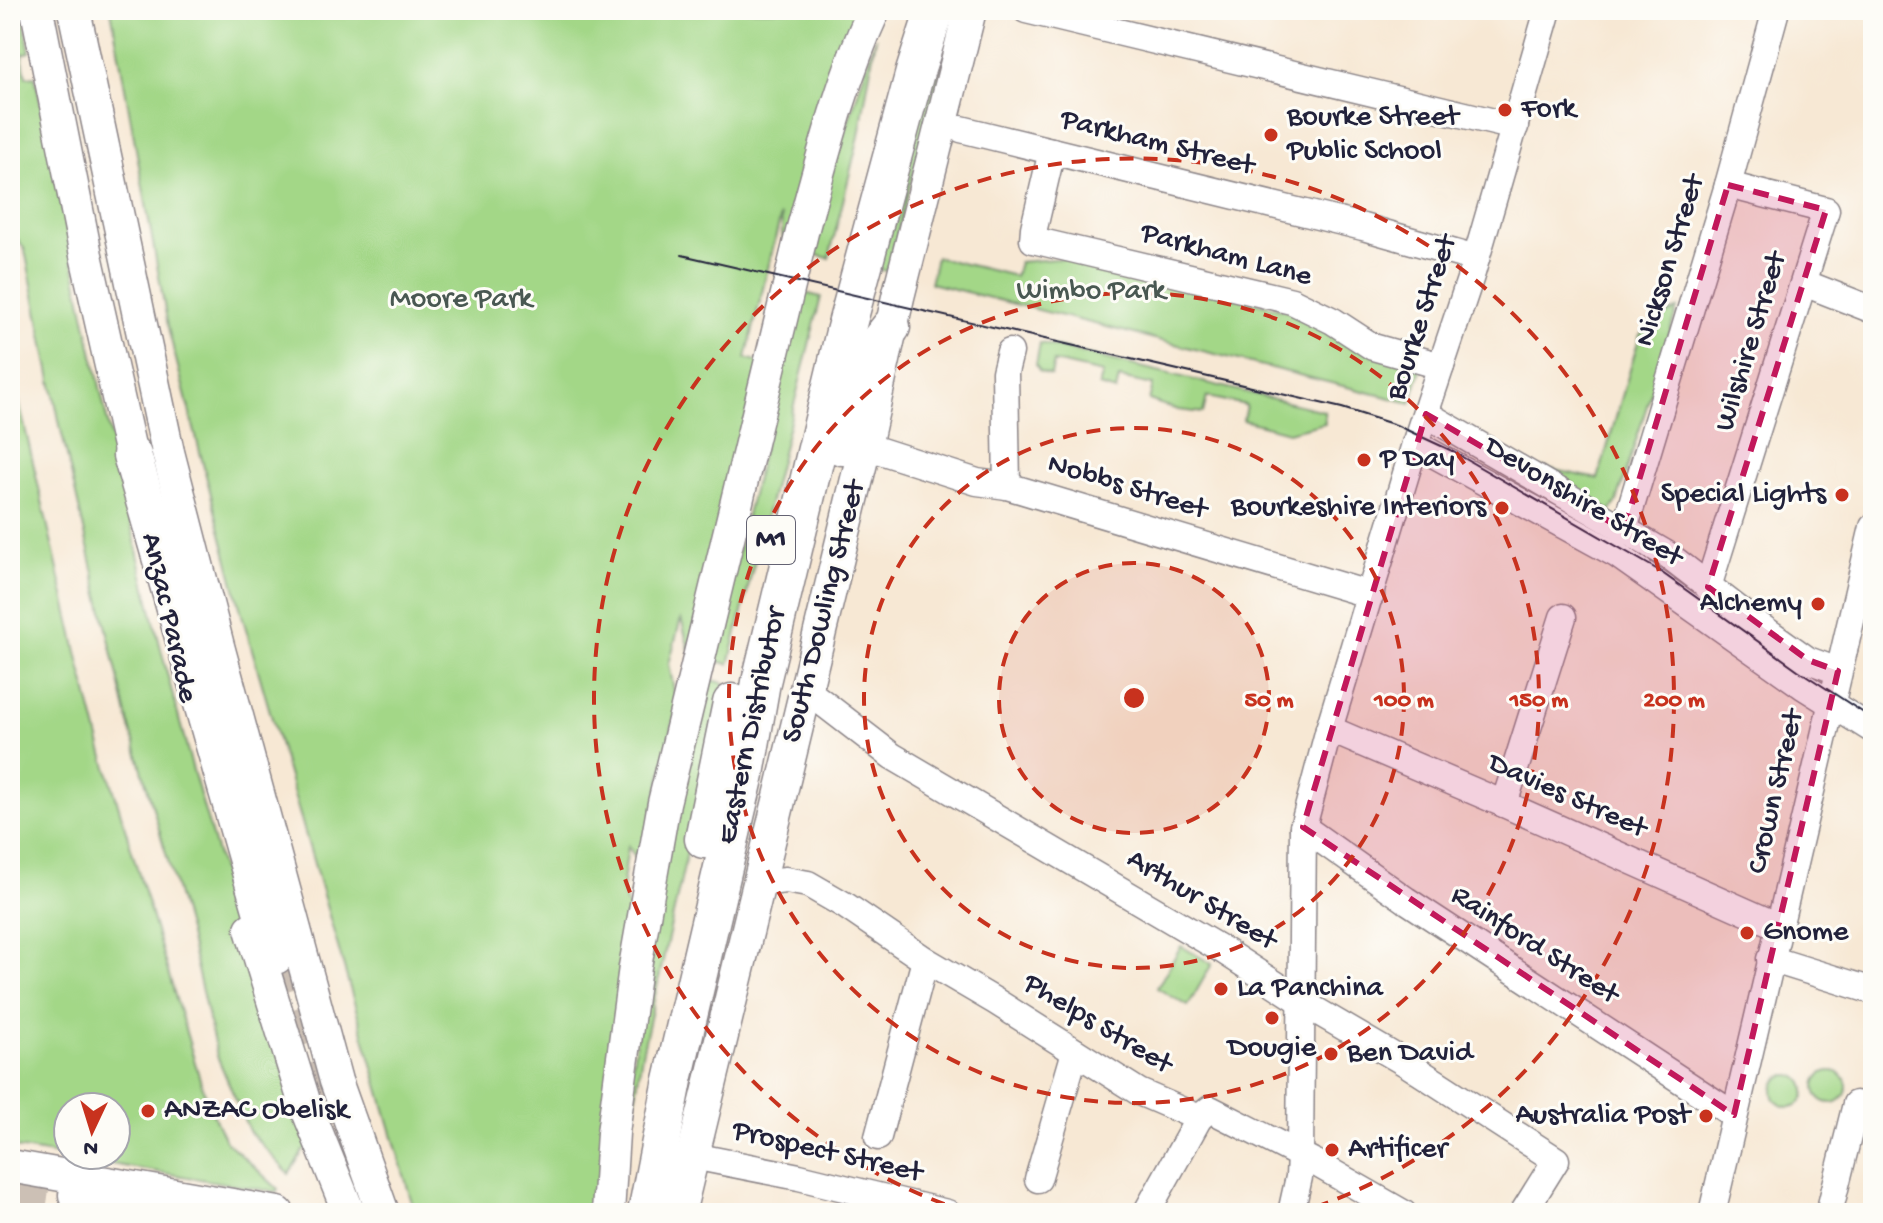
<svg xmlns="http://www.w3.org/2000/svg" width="1883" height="1223" font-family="'Gochi Hand',sans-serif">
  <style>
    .green { fill: #a3d787; stroke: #627c61; stroke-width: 2; fill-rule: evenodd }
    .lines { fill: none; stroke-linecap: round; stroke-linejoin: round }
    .highway-tunnel { stroke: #ccc0b5; stroke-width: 38; stroke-dasharray: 38 19; stroke-linecap: butt }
    .minor-casing { stroke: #8c8588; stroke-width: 29 }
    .major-casing { stroke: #8c8588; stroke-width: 35 }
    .highway-casing { stroke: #8c8588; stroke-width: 41 }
    .minor { stroke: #fff; stroke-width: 26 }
    .major { stroke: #fff; stroke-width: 32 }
    .highway { stroke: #fff; stroke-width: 38 }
    .tram { stroke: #22223b; stroke-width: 2 }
    .marked { fill: #c2185b; fill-opacity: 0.2; stroke: #c2185b; stroke-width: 6; stroke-dasharray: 16 10; stroke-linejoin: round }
    .ring { fill: none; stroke: #c8321e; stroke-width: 4; stroke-dasharray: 14 10 }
    .poi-dot { fill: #c8321e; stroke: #fdfcf7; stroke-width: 3 }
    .labels { text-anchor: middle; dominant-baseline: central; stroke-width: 6; stroke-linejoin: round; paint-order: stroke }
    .shield { fill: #fdfcf7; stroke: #646373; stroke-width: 2 }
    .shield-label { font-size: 28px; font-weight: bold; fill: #22223b }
    .poi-label { font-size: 30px; fill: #22223b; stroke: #fdfcf7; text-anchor: start }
    .street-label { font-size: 30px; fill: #22223b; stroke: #fdfcf7 }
    .park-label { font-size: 30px; fill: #495852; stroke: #fdfcf7 }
    .centre { fill: #c8321e; stroke: #fdfcf7; stroke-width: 4 }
    .ring-label { font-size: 24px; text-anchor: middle; font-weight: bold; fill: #c8321e; stroke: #fdfcf7; stroke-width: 6; stroke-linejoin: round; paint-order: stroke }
  </style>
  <rect width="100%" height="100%" fill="#fdfcf7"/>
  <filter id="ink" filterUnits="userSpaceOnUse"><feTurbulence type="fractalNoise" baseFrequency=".0125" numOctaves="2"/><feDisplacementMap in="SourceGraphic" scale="16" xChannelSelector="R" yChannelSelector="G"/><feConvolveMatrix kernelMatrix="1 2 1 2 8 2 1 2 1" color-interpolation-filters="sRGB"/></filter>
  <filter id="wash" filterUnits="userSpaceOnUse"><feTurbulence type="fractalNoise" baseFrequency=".006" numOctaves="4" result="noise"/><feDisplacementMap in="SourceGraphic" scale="32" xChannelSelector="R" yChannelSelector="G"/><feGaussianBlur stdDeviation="1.8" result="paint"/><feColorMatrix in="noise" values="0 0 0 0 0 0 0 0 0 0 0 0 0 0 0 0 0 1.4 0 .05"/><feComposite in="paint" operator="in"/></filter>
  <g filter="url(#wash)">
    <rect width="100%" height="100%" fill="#f7e8d4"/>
    <g class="green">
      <path d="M10,10H22L30,52L22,54L26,77L35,76C75,276 117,476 167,673C208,834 259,991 309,1149L303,1151L289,1174L249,1131L217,1056L188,931L128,720L61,430L25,250L14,234L10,216Z"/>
      <polygon points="111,10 862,10 819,111 821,114 787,242 783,241 781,215 746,358 760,362 689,650 681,618 669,664 677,706 641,866 628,846 622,890 633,923 596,1213 415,1213 242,615 169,332"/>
      <polygon points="946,10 957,10 887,271 875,269"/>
      <polygon points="876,37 859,136 829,258 816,255 828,184"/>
      <polygon points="936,257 1015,276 1019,262 1078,257 1297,313 1421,369 1411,403 930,283"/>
      <polygon points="801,292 821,297 729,664 712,660"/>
      <polygon points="1677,309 1617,502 1610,511 1541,467 1598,479 1640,335 1654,321"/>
      <polygon points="1040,343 1324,411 1325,423 1288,432 1243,420 1246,405 1207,397 1203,413 1178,410 1149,400 1153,385 1119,378 1116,391 1099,386 1103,373 1054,362 1051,375 1040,372 1036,365"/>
      <path d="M10,363L81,669L101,747L202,1086L218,1126L226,1141L278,1189L276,1192L10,1147ZM68,1107H116V1155H68Z"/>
      <polygon points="706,679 725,683 642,1054 627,1156 619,1156 663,860"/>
      <polygon points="1181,946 1212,964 1188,1006 1157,988"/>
      <circle cx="1831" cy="1087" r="16"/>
      <circle cx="1789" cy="1091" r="16"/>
    </g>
  </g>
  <g filter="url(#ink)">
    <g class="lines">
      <g class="highway-tunnel">
        <polyline points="275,955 330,1102"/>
        <polyline points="10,1194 113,1209"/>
      </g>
      <g class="minor-casing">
        <g id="minor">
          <polyline points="1026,10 1515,127"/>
          <polyline points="961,129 1363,227 1476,259"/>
          <polyline points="1052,151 1034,228 1033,240 1292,301 1333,321 1373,347 1441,366"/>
          <polyline points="1804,283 1873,310"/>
          <polyline points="1426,414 1668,555 1760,626 1808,660 1838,671"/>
          <polyline points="1415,444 1616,554 1803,686 1873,730"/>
          <polyline points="865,446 977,482 1007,486 1371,595"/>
          <polyline points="1007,486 1005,372 1010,352"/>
          <polyline points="1624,530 1728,185 1776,10"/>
          <polyline points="1708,587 1826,210 1728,185"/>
          <polyline points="814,696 892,756 1224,951 1315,1010 1409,1065 1556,1160 1523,1213"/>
          <polyline points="1329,729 1504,804 1778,926"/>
          <polyline points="1504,804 1563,617"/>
          <polyline points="1303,827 1406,900 1734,1115"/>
          <polyline points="759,883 786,880 808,884 846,906 925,960 995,1001 1139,1092 1199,1118 1210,1109 1314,1162 1403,1213"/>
          <polyline points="1770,959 1873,991"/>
          <polyline points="878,1137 925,960"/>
          <polyline points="693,1156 799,1177 947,1213"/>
          <polyline points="1038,1179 1075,1052"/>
          <polyline points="1146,1213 1199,1118"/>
          <polyline points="1291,1213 1299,1177 1300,1155 1303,827 1329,729 1415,444 1472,273 1548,10"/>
          <polyline points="1712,1213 1873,527"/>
          <polyline points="1829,1213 1856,1104 1873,1109"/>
        </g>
      </g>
      <g class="major-casing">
        <g id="major">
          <polyline points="37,10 86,255 136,477"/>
          <polyline points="74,10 168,452 218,646 336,1081 383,1213"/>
          <polyline points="251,929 304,1101 349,1213"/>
          <polyline points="10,1166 278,1213"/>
          <polyline points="75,1195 107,1204 129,1213"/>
          <path d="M608,1213L613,1133L635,967L664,803L803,228C823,155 842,79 874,10"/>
          <polyline points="679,1213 865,446 898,297 970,10"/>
        </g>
      </g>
      <g class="highway-casing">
        <g id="highway">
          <polyline points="842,446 872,351 891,327"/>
          <polyline points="132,455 275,955"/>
          <polyline points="704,839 732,703"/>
          <polyline points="647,1213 673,1080 745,774 761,682 845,332 915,72 935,10"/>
        </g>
      </g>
      <use href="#minor" class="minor"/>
      <use href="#major" class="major"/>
      <use href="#highway" class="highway"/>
      <polyline class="tram" points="682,255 1342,408 1396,425 1450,450 1658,570 1798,670 1873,719"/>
    </g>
  </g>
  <path class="marked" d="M1728,185L1826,210L1708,587L1808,660L1838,671L1734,1115L1303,827L1426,414L1624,530Z"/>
  <circle cx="1134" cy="698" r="135" fill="#c8321e" fill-opacity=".12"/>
  <g class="ring">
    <circle cx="1134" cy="698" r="135"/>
    <circle cx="1134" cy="698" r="270"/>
    <circle cx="1134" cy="698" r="405"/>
    <path d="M967 1212A540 540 0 1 1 1301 1212"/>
  </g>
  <g class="poi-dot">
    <circle cx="1505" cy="110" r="8"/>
    <circle cx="1271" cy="135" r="8"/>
    <circle cx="1364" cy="460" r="8"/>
    <circle cx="1842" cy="495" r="8"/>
    <circle cx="1502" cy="508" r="8"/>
    <circle cx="1818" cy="604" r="8"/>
    <circle cx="1747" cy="933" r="8"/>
    <circle cx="1221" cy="989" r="8"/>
    <circle cx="1272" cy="1018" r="8"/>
    <circle cx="1331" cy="1054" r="8"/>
    <circle cx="148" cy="1111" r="8"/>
    <circle cx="1706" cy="1116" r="8"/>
    <circle cx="1332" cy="1150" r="8"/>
  </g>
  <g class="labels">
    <rect class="shield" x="747" y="516" width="48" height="48" rx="6"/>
    <g class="shield-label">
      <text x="771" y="540">M1</text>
    </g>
    <g class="poi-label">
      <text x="1521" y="110">Fork</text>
      <text x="1287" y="118">Bourke Street<tspan x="1287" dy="34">Public School</tspan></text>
      <text x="1380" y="460">P Day</text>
      <text x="1826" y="495" text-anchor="end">Special Lights</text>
      <text x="1486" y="508" text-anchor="end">Bourkeshire Interiors</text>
      <text x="1802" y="604" text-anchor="end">Alchemy</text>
      <text x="1763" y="933">Gnome</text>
      <text x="1237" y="989">La Panchina</text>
      <text x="1272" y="1049" text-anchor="middle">Dougie</text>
      <text x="1347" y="1054">Ben David</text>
      <text x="164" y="1111">ANZAC Obelisk</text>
      <text x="1690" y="1116" text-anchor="end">Australia Post</text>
      <text x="1348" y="1150">Artificer</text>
    </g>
    <g class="street-label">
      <text transform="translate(1157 144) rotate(14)">Parkham Street</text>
      <text transform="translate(1226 256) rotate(15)">Parkham Lane</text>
      <text transform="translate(1671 261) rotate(-73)">Nickson Street</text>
      <text transform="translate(1423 318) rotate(-72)">Bourke Street</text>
      <text transform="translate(1752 342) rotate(-73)">Wilshire Street</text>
      <text transform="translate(1127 488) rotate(17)">Nobbs Street</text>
      <text transform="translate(1583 503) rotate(31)">Devonshire Street</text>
      <text transform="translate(825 612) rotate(-76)">South Dowling Street</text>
      <text transform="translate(168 618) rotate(77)">Anzac Parade</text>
      <text transform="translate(753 726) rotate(-78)">Eastern Distributor</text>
      <text transform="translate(1777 792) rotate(-77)">Crown Street</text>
      <text transform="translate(1567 797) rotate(24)">Davies Street</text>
      <text transform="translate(1201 901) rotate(31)">Arthur Street</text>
      <text transform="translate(1534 946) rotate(33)">Rainford Street</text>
      <text transform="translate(1097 1025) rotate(31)">Phelps Street</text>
      <text transform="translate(827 1153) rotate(13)">Prospect Street</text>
    </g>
    <g class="park-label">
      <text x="1091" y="292">Wimbo Park</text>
      <text x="461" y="300">Moore Park</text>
    </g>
  </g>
  <circle cx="1134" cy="698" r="12" class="centre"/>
  <g class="ring-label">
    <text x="1269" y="706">50 m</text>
    <text x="1404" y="706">100 m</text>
    <text x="1539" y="706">150 m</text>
    <text x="1674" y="706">200 m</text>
  </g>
  <rect width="1883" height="1223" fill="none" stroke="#fdfcf7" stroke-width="40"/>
  <g transform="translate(92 1131) rotate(184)"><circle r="38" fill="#fdfcf7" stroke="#a5a5ac" stroke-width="2"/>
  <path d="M0-6L14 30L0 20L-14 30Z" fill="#c8321e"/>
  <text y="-12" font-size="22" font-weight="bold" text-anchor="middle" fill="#22223b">N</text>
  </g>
</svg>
